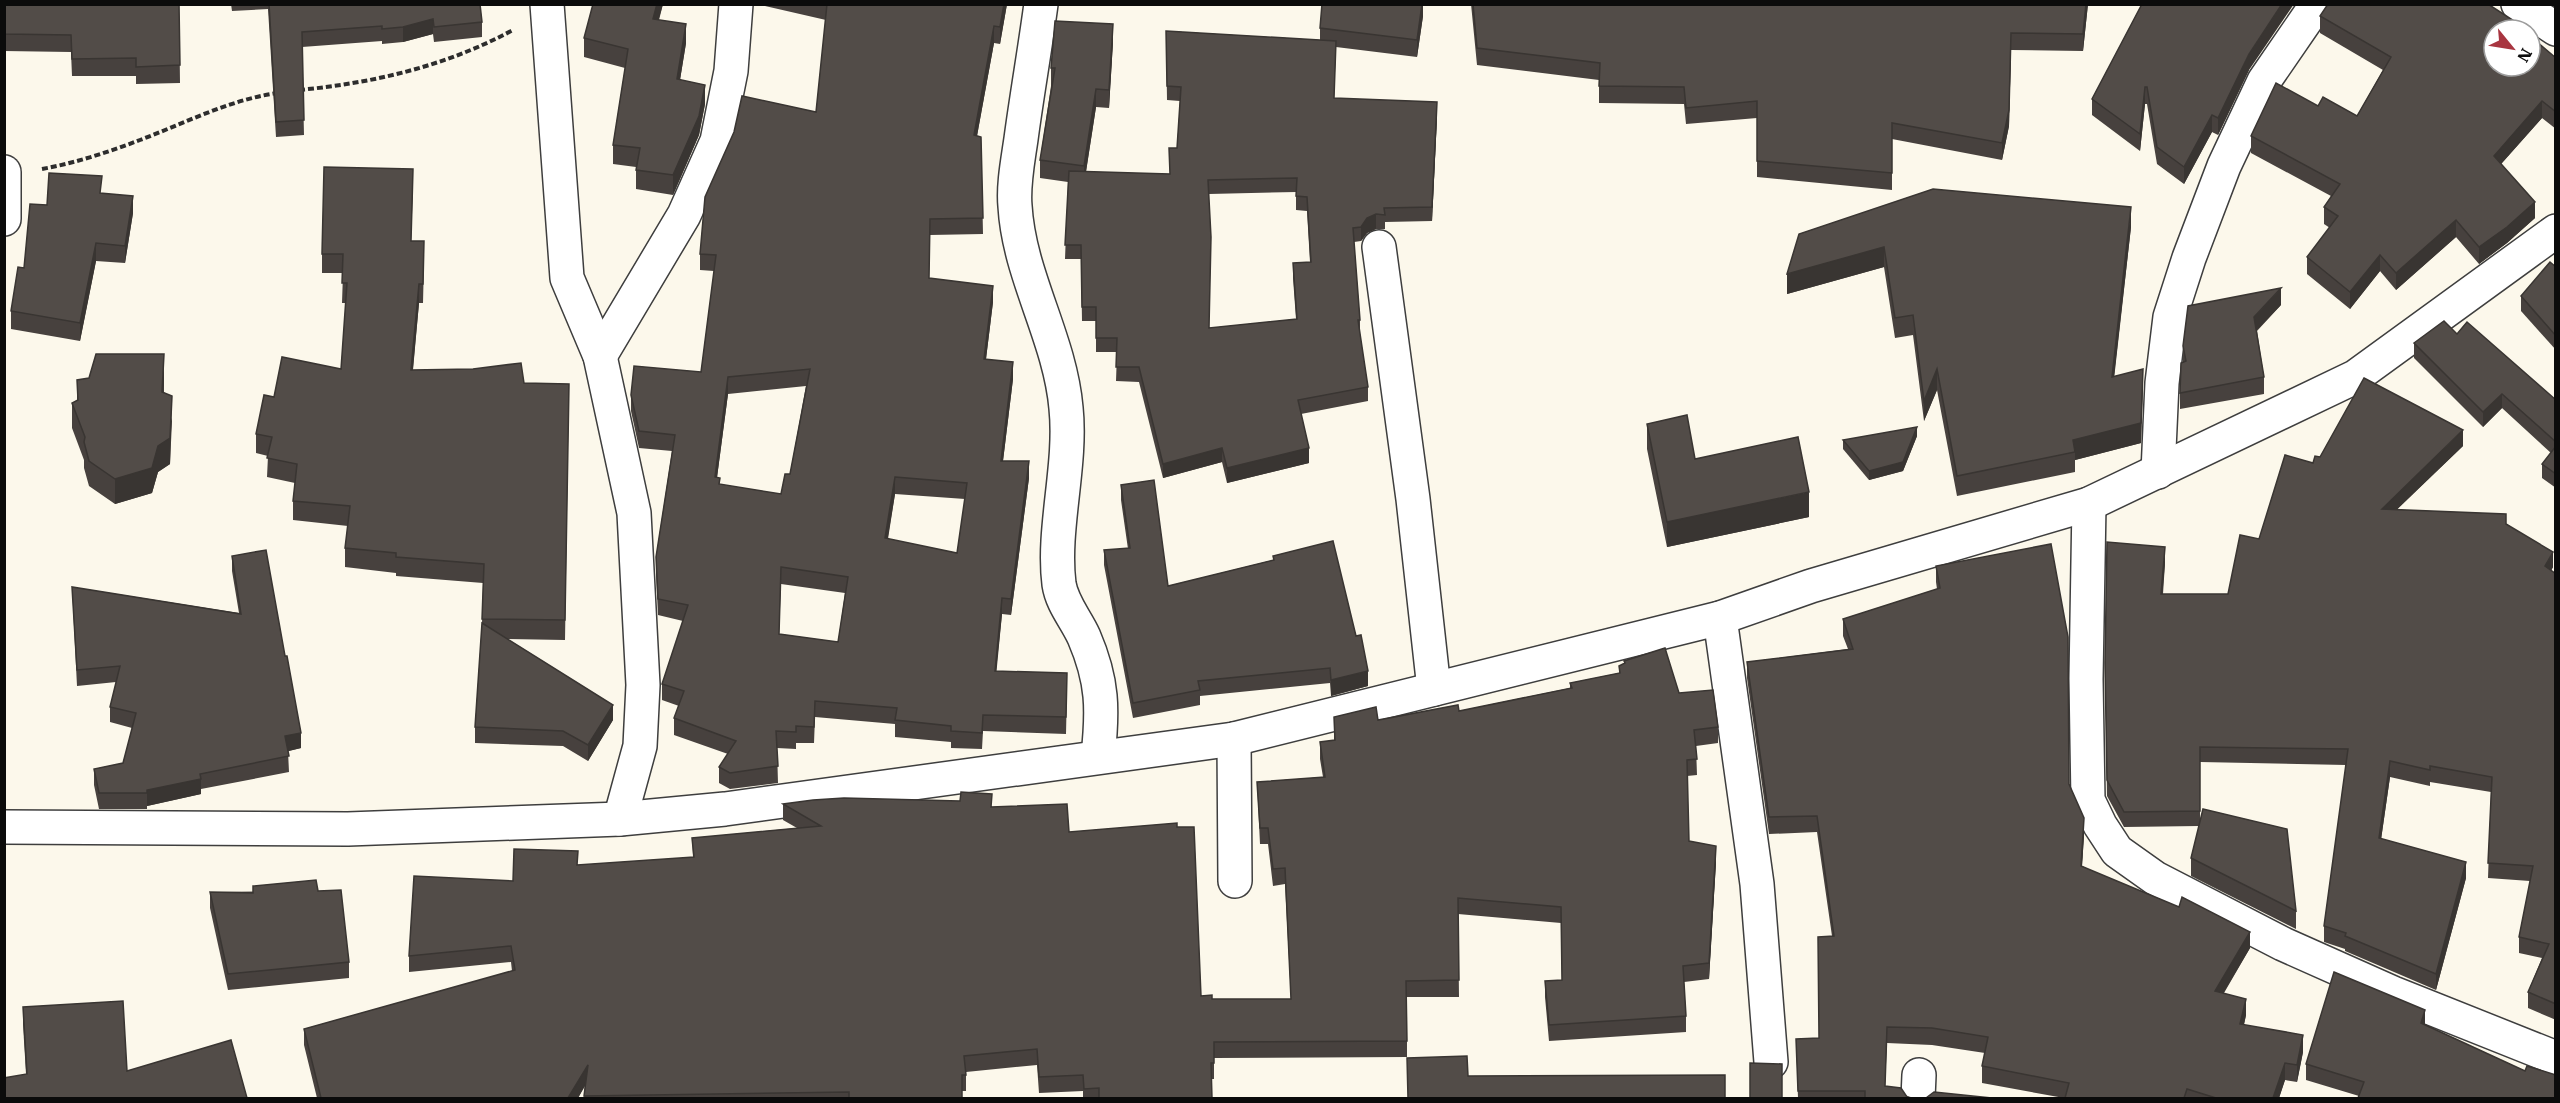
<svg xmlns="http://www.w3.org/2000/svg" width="2560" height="1103" font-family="'IBM Plex Serif',serif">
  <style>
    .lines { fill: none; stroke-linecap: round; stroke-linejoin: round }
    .minor-casing { stroke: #3e3e3e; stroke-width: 36 }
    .path { stroke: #2d2d2d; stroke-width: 4; stroke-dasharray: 6 3; stroke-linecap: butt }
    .minor { stroke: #fff; stroke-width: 33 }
    .wall { fill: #47413e; fill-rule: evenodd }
    .shaded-wall { fill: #393532 }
    .building { fill: #524c48; stroke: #393532; stroke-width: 1.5; fill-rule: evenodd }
  </style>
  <rect width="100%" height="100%" fill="#fcf8eb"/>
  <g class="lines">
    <g class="minor-casing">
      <g id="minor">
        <polyline points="547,4 567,278 600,356 634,513 643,685 640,746 620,819"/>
        <path d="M1041,4C1035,49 1027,94 1021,139C1018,160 1013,185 1015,206C1019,276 1060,338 1066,408C1072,465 1052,529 1059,584C1062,604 1076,619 1084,637C1103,681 1103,710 1098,756"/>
        <polyline points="2518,4 2556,29"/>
        <polyline points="4,172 4,219"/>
        <polyline points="1379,247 1413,499 1434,689"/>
        <polyline points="600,356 684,215 717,141 731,71 736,4"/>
        <polyline points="2158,472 2162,383 2170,317 2189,258 2224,166 2264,81 2317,4"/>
        <polyline points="2089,504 2086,679 2088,800 2100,825 2117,851 2155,878 2283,944 2393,993 2556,1058"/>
        <polyline points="1720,618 1757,884 1771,1062"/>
        <polyline points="1234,739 1235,881"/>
        <polyline points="4,827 348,829 620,819 725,809 1234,739 1720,618 1811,586 2089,504 2355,377 2556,231"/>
        <polyline points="1918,1098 1919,1075"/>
      </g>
    </g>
    <g class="path">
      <path d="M299,90C374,83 446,66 513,30"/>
      <path d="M42,169C75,163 109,152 140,140C185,123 229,100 277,93"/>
    </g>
    <use href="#minor" class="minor"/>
  </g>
  <g class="wall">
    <polygon points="4,4 179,4 180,83 136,84 136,76 72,76 71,52 4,51"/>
    <polygon points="231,4 480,4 482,22 482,37 434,42 433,34 403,42 382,44 382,41 302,47 304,135 276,137 268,9 232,11"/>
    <polygon points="593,4 663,4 659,20 686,43 680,80 705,104 699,135 673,195 636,189 636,167 613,164 613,145 625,68 584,57 584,38"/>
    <path d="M765,4H1007L1000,44L994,43L977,136L981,137L983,234L930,235L929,278L993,302L986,359L1013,379L1003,461L1029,478L1011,615L1002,614L996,671L1067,689L1066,734L983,731L982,749L951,748V742L895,737V724L815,717L814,743H796V749L777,748L778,783L730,789L719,783V767L728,754L674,735V718L679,706L662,700V684L683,621L658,615L656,573V557L672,451L639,448L631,411V395L701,372L714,271L700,270V254L816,112L826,20L765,6ZM806,386L790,474L781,494L720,485L717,477L728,394ZM895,494L965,499L957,553L888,539ZM781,584L845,593L838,642L779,634Z"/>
    <path d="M1423,4V16L1417,57L1336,47L1334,98L1437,117L1432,221L1385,222V229H1376L1367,233L1361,241L1354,242L1360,320V334L1368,387V401L1301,414L1309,463L1227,483L1222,462L1163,478L1139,382L1116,381L1117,352H1096V321H1082L1081,259H1065L1068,182L1040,178V160L1051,86V68L1113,42L1109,108L1096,107L1086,172L1170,174L1169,148H1177L1180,101L1167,100L1166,31L1320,40V28ZM1296,192V210L1307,211L1310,262L1293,263V278L1296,319L1209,328V194Z"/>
    <polygon points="1471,4 2088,4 2083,51 2011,50 2009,126 2002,160 1892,139 1892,190 1757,177 1757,118 1686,124 1684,104 1599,103 1599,80 1477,65"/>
    <polygon points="2142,4 2249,70 2218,135 2212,132 2184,184 2157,164 2147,104 2145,104 2140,151 2092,115 2092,99"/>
    <polygon points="2320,16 2531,37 2556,58 2556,129 2542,118 2501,164 2535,218 2507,243 2479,264 2456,237 2396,290 2380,271 2350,309 2307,274 2307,257 2330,228 2324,224 2324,207 2331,196 2251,153 2251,136 2318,106 2357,116 2383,70 2320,33"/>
    <polygon points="413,188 411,241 424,261 423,303 419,303 413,370 524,383 569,384 565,640 508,639 613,720 588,761 563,746 475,743 475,727 482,623 483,583 396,576 396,573 345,567 345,548 348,526 293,520 293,501 295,483 267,477 268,456 256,453 256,434 274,397 341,369 346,303 342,303 343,273 322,273 322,254"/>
    <polygon points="102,194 133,213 125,263 96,261 80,341 11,329 11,311 24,268 47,205"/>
    <polygon points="2131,227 2114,376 2143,389 2141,443 2075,460 2075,472 1957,496 1937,390 1924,421 1913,335 1895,338 1884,267 1787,294 1799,234"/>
    <polygon points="2556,267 2556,350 2521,311 2521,296"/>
    <polygon points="2281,305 2257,331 2264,377 2264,394 2180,409 2180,393 2183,362 2183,346"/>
    <polygon points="2457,334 2556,400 2556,488 2542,478 2542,464 2551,453 2502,408 2483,427 2414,358 2414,343"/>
    <polygon points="164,379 164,392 172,421 170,464 158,472 152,493 115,504 89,486 84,468 84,460 72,428 72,403 77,400 77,380"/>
    <polygon points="1647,424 1695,459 1809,517 1667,547 1647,449"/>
    <polygon points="1917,436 1903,471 1869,480 1843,449 1843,440"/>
    <polygon points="2463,446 2397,509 2506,525 2553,567 2551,571 2556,574 2556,1020 2528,1008 2528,992 2542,958 2519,953 2519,937 2530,881 2488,878 2491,792 2430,782 2430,786 2390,777 2381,839 2466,878 2436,990 2345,951 2345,949 2324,942 2324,926 2346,765 2200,762 2200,821 2296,911 2296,929 2191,876 2191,858 2199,826 2124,827 2107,796 2105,663 2165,563 2163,594 2228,594 2259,539 2313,463 2320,457"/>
    <polygon points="1121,485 1168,586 1273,560 1273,556 1368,686 1331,696 1330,683 1200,696 1200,705 1133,718 1104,565 1104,550 1128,549 1121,500"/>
    <polygon points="232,556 285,656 301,748 288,751 289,772 201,789 201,794 147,806 147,809 99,809 94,785 94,769 123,763 132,728 110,722 110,707 116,682 77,686 72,587 239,613 232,571"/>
    <polygon points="1936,566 2069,784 2084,835 2082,866 2250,948 2224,993 2246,1015 2244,1025 2303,1052 2297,1082 2285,1080 2279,1098 2064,1098 1982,1083 1982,1066 1985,1053 1932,1045 1887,1043 1885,1086 1912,1098 1798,1098 1796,1039 1819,1038 1832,936 1817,832 1769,834 1747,678 1747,662 1848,649 1843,636 1843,619 1937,589 1936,582"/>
    <polygon points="1624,661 1679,693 1718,727 1718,743 1696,746 1697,775 1687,776 1689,841 1716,862 1709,979 1684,982 1686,1016 1686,1032 1549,1041 1545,997 1545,981 1562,980 1561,923 1458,914 1459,997 1407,997 1407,1057 1214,1058 1214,1079 1212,1079 1212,1098 1083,1098 1083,1091 1039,1093 1037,1065 966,1072 966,1091 962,1091 962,1098 584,1098 585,1085 578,1098 317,1098 304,1045 304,1029 512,971 511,962 409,972 409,956 513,881 693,857 692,838 797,828 783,820 783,804 992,807 1069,832 1201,996 1212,999 1291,999 1285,884 1273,886 1268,844 1260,844 1257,782 1323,777 1320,759 1320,742 1334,740 1334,717 1378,720 1459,711 1570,688 1570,683 1619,673 1619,666 1624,664"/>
    <polygon points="318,891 349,962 349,978 228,990 210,908 210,892"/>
    <polygon points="23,1007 127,1071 26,1074 23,1024"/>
    <polygon points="2425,1025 2525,1071 2359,1096 2306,1080 2306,1064"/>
  </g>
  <g class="shaded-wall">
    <polygon points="657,4 663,4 653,39 653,19"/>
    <polygon points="1004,4 1007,4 1000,44 1000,27"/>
    <polygon points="1422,4 1423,4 1423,16 1417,57 1417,40"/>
    <polygon points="2086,4 2088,4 2083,51 2083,34"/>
    <polygon points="2282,4 2294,4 2249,70 2218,135 2218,118 2249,54"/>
    <polygon points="433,19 433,34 403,42 403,27"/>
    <polygon points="686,24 686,43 677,98 677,79"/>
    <polygon points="1113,24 1113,42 1109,108 1109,90"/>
    <polygon points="994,26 994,43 974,152 974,135"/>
    <polygon points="2011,50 2009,126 2002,160 2002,143"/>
    <polygon points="705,85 705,104 699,135 673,195 673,175"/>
    <polygon points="2145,87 2145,104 2140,151 2140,134"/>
    <polygon points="1096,89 1096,107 1084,184 1084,166"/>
    <polygon points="2542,101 2542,118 2494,172 2494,156"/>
    <polygon points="1437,102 1437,117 1432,221 1432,207"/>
    <polygon points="2212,115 2212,132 2184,184 2184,167"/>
    <polygon points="133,196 133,213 125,263 125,246"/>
    <polygon points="2535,202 2535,218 2507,243 2479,264 2479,247"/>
    <polygon points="2131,207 2131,227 2112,397 2112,377"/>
    <polygon points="1376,214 1376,229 1367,233 1361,241 1361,227 1367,218"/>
    <polygon points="2456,220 2456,237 2396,290 2396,273"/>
    <polygon points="96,243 96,261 80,341 80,323"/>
    <polygon points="1884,247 1884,267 1787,294 1787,274"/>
    <polygon points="2380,255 2380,271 2350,309 2350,292"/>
    <polygon points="419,284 419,303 411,389 411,370"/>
    <polygon points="993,286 993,302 984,375 984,359"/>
    <polygon points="2281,288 2281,305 2254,333 2254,317"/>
    <polygon points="164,354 164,379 162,417 162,392"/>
    <polygon points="1013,362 1013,379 1001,477 1001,461"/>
    <polygon points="1937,369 1937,390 1924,421 1924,401"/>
    <polygon points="2143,369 2141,443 2075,460 2075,452 2073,440"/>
    <polygon points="728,377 728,394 715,493 715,477"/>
    <polygon points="2502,394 2502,408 2483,427 2483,412"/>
    <polygon points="172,396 170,464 158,472 152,493 115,504 115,479"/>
    <polygon points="1917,427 1917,436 1903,471 1869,480 1869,471"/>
    <polygon points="2463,430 2463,446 2382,524 2382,509"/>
    <polygon points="1222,448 1222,462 1163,478 1163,464"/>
    <polygon points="1309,448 1309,463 1227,483 1227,468"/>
    <polygon points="1029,461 1029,478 1011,615 1011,599"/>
    <polygon points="895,477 895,494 885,554 885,538"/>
    <polygon points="1809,492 1809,517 1667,547 1667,522"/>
    <polygon points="2165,547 2165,563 2161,610 2161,594"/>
    <polygon points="2553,552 2553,567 2545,581 2545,566"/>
    <polygon points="1002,598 1002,614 995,687 995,671"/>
    <polygon points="1368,671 1368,686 1331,696 1331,680"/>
    <polygon points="613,705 613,720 588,761 588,745"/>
    <polygon points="301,733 301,748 285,752 285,736"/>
    <polygon points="2390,761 2390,777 2379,854 2379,838"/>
    <polygon points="201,779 201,794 147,806 147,790"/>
    <polygon points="2084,818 2084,835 2081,882 2081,866"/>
    <polygon points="1716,846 1716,862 1709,979 1709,963"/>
    <polygon points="2466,862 2466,878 2436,990 2436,974"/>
    <polygon points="2250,932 2250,948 2215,1007 2215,991"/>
    <polygon points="2246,999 2246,1015 2240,1041 2240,1024"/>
    <polygon points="2425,1010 2425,1026 2421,1023"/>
    <polygon points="2303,1035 2303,1052 2297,1082 2297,1065"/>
    <polygon points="2285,1063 2285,1080 2279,1098 2273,1098"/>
    <polygon points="588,1065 588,1081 578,1098 568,1098"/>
  </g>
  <g class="building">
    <polygon points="4,4 179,4 180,65 136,67 136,58 72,59 71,35 4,34"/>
    <polygon points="269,4 480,4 482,22 434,27 433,19 403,27 382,29 382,26 302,32 304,120 276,122"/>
    <polygon points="593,4 657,4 653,19 686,24 677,79 705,85 699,116 673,175 636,170 640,148 613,145 628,49 584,38"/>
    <path d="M827,4H1004L1000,27L994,26L974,135L981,137L983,218L930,219L929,278L993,286L984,359L1013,362L1001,461H1029L1011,599L1002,598L995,671L1067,673L1066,717L983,715L982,733L951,731V726L895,720L897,708L815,701L814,727L796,726V732L776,731L778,766L730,773L719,767L736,741L674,718L684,691L662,684L688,605L658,599L656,557L675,435L639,431L631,395L634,366L701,372L716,255L700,254L705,197L734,132L742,96L816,112ZM810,369L790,474H785L781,494L719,484L720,478L715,477L728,377ZM895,477L967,483L957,553L885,538ZM781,567L848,577L838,642L779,634Z"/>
    <polygon points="1322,4 1422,4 1417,40 1320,28"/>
    <polygon points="1473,4 2086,4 2083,34 2011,33 2009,110 2002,143 1892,123 1892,173 1757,161 1757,101 1686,108 1684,87 1599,86 1600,63 1477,48"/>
    <polygon points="2142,4 2282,4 2249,54 2218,118 2212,115 2184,167 2157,147 2147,87 2145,87 2140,134 2092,99"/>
    <polygon points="2328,4 2488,4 2528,30 2494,30 2494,66 2530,66 2530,36 2556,58 2556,112 2542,101 2494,156 2535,202 2507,227 2479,247 2456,220 2396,273 2380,255 2350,292 2307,257 2338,216 2324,207 2340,184 2251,136 2276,83 2318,106 2323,97 2357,116 2391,57 2320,16"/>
    <polygon points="1055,21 1113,24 1109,90 1096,89 1084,166 1040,160 1055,68 1051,68"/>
    <path d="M1166,31L1336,41L1334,98L1437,102L1432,207L1384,208L1385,215L1376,214L1367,218L1361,227L1353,228L1360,320H1358L1368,387L1298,400L1309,448L1227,468L1222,448L1163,464L1139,367H1116L1117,338H1096V307H1082L1081,245H1065L1069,171L1170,174L1169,148H1177L1181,87L1167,86ZM1297,178L1296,196L1307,197L1311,262L1293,263L1297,319L1209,328L1211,237L1208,180Z"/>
    <polygon points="324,167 413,169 411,241 424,241 423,284 419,284 411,370 473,369 521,363 524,383 569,384 565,620 482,619 484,564 396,557 396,553 345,548 350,506 293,501 297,464 267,458 272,437 256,434 264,395 274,397 282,357 341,369 347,283 342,283 343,254 322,254"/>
    <polygon points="49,173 102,176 100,193 133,196 125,246 96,243 80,323 11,311 18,267 24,268 30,204 47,205"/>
    <polygon points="1933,189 2131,207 2112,377 2143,369 2141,423 2073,440 2075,452 1957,476 1937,369 1924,401 1913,315 1895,318 1884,247 1787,274 1799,234"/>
    <polygon points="2550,262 2556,267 2556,336 2521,296"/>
    <polygon points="2281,288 2254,317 2264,377 2180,393 2181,363 2186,361 2183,346 2188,306"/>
    <polygon points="2444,321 2457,334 2467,322 2556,400 2556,442 2502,394 2483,412 2414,343"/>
    <polygon points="96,354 164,354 162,392 172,396 170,438 158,446 152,468 115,479 89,461 84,442 85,437 72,403 78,400 77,380 89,378"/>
    <polygon points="2364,378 2463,430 2382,509 2506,514 2506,524 2553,552 2545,566 2556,574 2556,1004 2528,992 2549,944 2519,937 2533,866 2488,863 2492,777 2430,766 2430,770 2390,761 2379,838 2466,862 2436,974 2345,936 2346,933 2324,926 2348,749 2200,747 2200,811 2124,812 2107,780 2105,663 2107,542 2165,547 2161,594 2228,594 2240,535 2259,539 2285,455 2313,463 2315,456 2320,457"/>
    <polygon points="1687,415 1695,459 1798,437 1809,492 1667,522 1647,424"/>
    <polygon points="1917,427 1903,462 1869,471 1843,440"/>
    <polygon points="2556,446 2556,474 2542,464"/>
    <polygon points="1154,480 1168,586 1274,560 1273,556 1333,541 1356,636 1361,635 1368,671 1331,680 1330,668 1198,681 1200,690 1133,703 1104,550 1130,548 1121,485"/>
    <polygon points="2051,544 2068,637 2069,784 2084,818 2081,866 2179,907 2182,897 2250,932 2215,991 2246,999 2240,1024 2303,1035 2297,1065 2285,1063 2273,1098 2216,1098 2187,1089 2184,1098 2065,1098 2069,1083 1982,1066 1988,1037 1932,1028 1887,1027 1885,1086 1901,1088 1907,1097 1912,1098 1865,1098 1865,1091 1798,1091 1796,1039 1819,1038 1818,937 1834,936 1817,816 1769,817 1747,662 1853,649 1843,619 1940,588 1936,566"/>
    <polygon points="266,550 285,656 287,656 301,733 285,736 289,756 200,774 201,779 147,790 147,793 99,793 94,769 123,763 136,713 110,707 120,666 77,670 72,587 241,614 232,556"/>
    <polygon points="482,623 613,705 588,745 563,731 475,727"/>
    <polygon points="1665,648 1679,693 1713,690 1718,727 1694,730 1697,759 1687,760 1689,841 1716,846 1709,963 1683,966 1686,1016 1549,1025 1545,981 1562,980 1561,907 1458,898 1459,980 1406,981 1407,1041 1214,1042 1214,1063 1211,1063 1212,1098 1099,1098 1099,1088 1084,1089 1083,1075 1039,1077 1037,1049 964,1056 966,1075 962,1075 962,1098 849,1098 849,1092 584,1096 588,1065 568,1098 321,1098 304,1029 515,970 511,946 409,956 414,876 513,881 514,849 578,851 577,865 694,857 692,838 821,826 783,804 813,800 844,798 960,801 961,792 992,794 991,807 1067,804 1069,832 1177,823 1177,827 1194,827 1201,996 1212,995 1212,999 1291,999 1285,868 1273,869 1268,828 1260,828 1257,782 1325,777 1320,742 1335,740 1334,717 1376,707 1378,720 1458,705 1459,711 1572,688 1570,683 1620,673 1619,666 1625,663 1624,661"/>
    <polygon points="2203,809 2287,829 2296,911 2191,858"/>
    <polygon points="316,880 318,891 341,890 349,962 228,974 210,892 253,893 253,886"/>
    <polygon points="2334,972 2425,1010 2421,1023 2525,1071 2527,1066 2556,1075 2556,1098 2358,1098 2364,1082 2306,1064"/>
    <polygon points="123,1001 127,1071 231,1040 247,1098 4,1098 4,1078 27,1074 23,1007"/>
    <polygon points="1467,1056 1468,1076 1725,1075 1725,1098 1408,1098 1407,1058"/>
    <polygon points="1750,1063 1782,1064 1782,1098 1750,1098"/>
    <polygon points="1934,1092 1992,1098 1926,1098"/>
  </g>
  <rect width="2560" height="1103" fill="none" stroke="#0b0b0b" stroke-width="12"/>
  <g transform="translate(2512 48) rotate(120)"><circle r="28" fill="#ffffff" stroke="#9d9d9d" stroke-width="1.5"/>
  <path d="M0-4.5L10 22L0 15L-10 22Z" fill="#a83540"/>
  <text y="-9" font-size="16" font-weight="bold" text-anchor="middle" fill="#0b0b0b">N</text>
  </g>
</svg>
